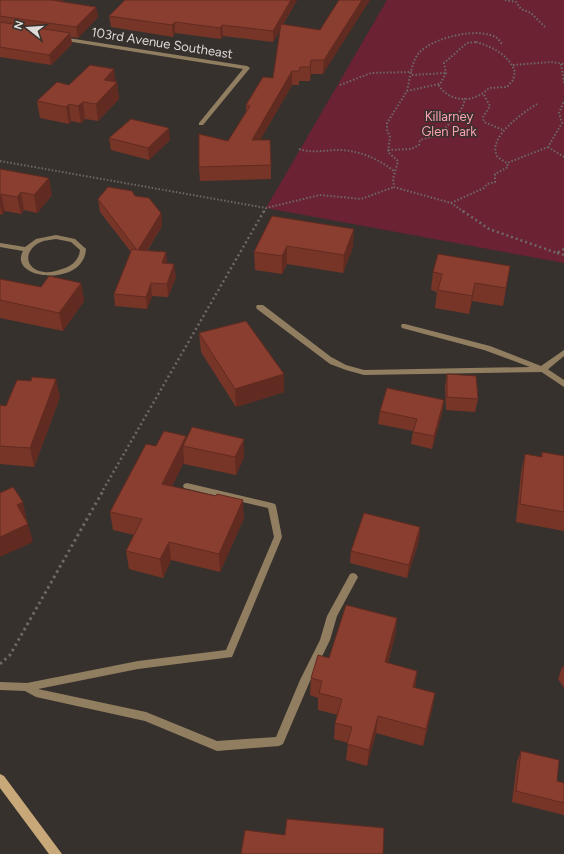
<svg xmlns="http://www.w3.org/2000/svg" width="564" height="854" font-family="Figtree,sans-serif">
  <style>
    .green { fill: #6b2233 }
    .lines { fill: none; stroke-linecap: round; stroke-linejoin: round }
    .path-far2 { stroke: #6f6966; stroke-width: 2; stroke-dasharray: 1.5 2; stroke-linecap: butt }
    .path-far1 { stroke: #6f6966; stroke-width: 2.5; stroke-dasharray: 2 3; stroke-linecap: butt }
    .path { stroke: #6f6966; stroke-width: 3; stroke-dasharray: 2.5 3.5; stroke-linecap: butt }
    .lane { fill: #917e60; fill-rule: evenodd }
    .street { fill: #917e60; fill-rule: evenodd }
    .secondary { fill: #c8a878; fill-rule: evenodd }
    .wall { fill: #773528 }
    .shaded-wall { fill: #612b21 }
    .building { fill: #8a3e2f; stroke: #612b21 }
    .labels { text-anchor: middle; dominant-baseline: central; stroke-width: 3; stroke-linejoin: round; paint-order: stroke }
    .far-street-label { font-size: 13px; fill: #dfdbd8; stroke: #37312d }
    .far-park-label { font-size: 13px; fill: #fda1b0; stroke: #37312d }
  </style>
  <rect width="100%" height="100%" fill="#37312d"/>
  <polygon class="green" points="387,0 564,0 564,263 266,208"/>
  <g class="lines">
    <g class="path-far2">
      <polyline points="505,0 516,2 521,9 531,13 545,27"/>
      <path d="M476,42C493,47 509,55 515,72L513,80L507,87L489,88C475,103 451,103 439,86L446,73L444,63L467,43Z"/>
      <polyline points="561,64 564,83"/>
      <polyline points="513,65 551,62 564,64"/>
      <polyline points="412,75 446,73"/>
      <polyline points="439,84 407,91 387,123 387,130 390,137 388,152 398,161 393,179 394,187 451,203 464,212"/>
      <polyline points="340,85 371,73 412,72"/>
      <path d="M407,91C410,79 411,62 419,53C432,38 479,26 497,38C499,40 501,43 503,45"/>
      <polyline points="484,95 490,106 483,117 484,122 503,130"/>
      <path d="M537,104C524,112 487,137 497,156C499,159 504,161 507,163L548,147L562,123L559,113L564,101"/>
      <polyline points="548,147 564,157"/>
      <path d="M299,149C311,153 321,151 334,150C356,149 378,158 395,172"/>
      <path d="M388,150L411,149L419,145L420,140L441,134C449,121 463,114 465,98"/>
      <polyline points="0,161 266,208 320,195 361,199 394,187"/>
      <polyline points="451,203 484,188 487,184 495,182 495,174 508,167 507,163"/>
      <polyline points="264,212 266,208"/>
    </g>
    <g class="path-far1">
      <polyline points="463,211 489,229 557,253 564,249"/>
      <polyline points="557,253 564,255"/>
      <polyline points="103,490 264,211"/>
    </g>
    <polyline class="path" points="0,664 10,655 104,489"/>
    <g class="lane">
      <polygon points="543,366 564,380 564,387 540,371 539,369 540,367"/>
      <polygon points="187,483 272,503 275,504 276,506 282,537 232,657 138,669 38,689 146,712 217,741 276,737 300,680 320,640 327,616 350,574 353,573 356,574 358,577 337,616 330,640 310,681 283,744 279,746 217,751 145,721 36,697 25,691 0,690 0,682 27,683 138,661 226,650 274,537 268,508 184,488 183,486 184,484"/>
    </g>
    <g class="street">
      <polygon points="62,37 247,66 250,68 203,125 199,125 199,123 243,69 60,40 60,38"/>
      <path d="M56,235L75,239L86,249C84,288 7,280 23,251L0,247V243L25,247L36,239ZM56,239L71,242L80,250C79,260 72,266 62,269C56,271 50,273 44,272C24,269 23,250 41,242C45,240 51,240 56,239Z"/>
      <polygon points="257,305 263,305 331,357 346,365 364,370 530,367 484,350 402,328 401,326 402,324 405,324 490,346 541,366 564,350 564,356 546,371 543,372 364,375 346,370 330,364 257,309 256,307"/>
    </g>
    <polygon class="secondary" points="0,774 4,776 62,854 49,854 0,788"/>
  </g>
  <g class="wall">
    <polygon points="0,0 63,0 61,2 96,7 98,17 78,38 71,37 72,44 51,65 0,57"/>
    <polygon points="125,0 297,0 283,25 320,30 339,0 323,74 311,74 310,81 299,81 299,85 292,85 260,140 271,165 271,179 200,181 199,167 228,141 246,112 246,105 273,78 280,30 273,42 223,36 221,39 175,33 173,37 111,27 109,16"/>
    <polygon points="115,82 117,82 119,99 98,121 85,119 81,123 71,121 69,124 40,118 37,101 69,85"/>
    <polygon points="109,138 170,140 149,160 111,150"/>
    <polygon points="0,169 52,195 37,213 24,210 21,214 5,211 2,215 0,214"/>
    <polygon points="135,196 161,213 162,226 147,251 166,252 167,264 176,277 168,297 152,296 147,309 115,306 114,294 131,252 100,212 98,199"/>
    <polygon points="272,216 353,247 343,273 287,264 282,274 255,270 254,252"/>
    <polygon points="510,266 503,306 472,301 469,314 435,308 437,292 431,290 433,272"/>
    <polygon points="0,279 41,287 81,283 84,301 63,331 0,318"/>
    <polygon points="199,333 284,392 236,407 201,352"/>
    <polygon points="447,374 478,399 475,412 446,410 445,387"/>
    <polygon points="60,397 34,467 0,464 0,405 6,406"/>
    <polygon points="444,400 442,413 432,449 411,444 413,431 378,424 380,411"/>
    <polygon points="186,436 187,438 244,457 236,475 184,464 184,462 172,486 244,518 220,572 171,560 163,578 129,569 126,551 134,535 113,530 110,512 156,446"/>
    <polygon points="542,452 564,456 564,531 516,522 521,473 525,454 541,457"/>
    <polygon points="420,527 419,540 407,578 350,563 351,551"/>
    <polygon points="397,618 395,636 388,663 417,671 415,688 435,693 432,710 423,746 376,733 367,766 346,760 348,743 334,739 335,723 338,715 318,710 318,698 310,695 311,678 329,658"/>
    <polygon points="564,666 564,688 558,679 562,667"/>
    <polygon points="521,751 557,781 564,783 564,815 512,802 517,762"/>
  </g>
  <g class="shaded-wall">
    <polygon points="51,0 63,0 53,10"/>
    <polygon points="291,0 297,0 273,42 273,31"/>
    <polygon points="362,0 370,0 323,74 324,60"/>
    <polygon points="96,7 98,17 78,38 76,27"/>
    <polygon points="175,22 175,33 173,37 172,25"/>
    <polygon points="222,25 223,36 221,39 220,28"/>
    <polygon points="70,33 72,44 51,65 49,55"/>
    <polygon points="311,60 311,74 310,81 310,67"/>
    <polygon points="114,69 116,84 117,82 119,99 98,121 96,104 104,80"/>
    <polygon points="292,71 292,85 252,154 252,140"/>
    <polygon points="83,102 85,119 81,123 78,106"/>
    <polygon points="69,104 71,121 69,124 66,107"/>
    <polygon points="169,128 170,140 149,160 148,148"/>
    <polygon points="49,178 52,195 37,213 34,195"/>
    <polygon points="21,192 24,210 21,214 17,197"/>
    <polygon points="1,194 5,211 2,215 0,207 0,195"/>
    <polygon points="161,213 162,226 139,262 138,250"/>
    <polygon points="354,229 353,247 343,273 344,255"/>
    <polygon points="287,246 287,264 282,274 282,256"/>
    <polygon points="166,252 167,265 162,263"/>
    <polygon points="174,264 176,277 168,297 167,284"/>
    <polygon points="81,283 84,301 63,331 59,313"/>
    <polygon points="151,283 152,296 147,309 146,297"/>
    <polygon points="475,283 472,301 469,314 472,296"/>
    <polygon points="284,374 284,392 236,407 235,389"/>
    <polygon points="56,379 60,397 34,467 30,448"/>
    <polygon points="444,400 442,413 432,449 434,436"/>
    <polygon points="186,436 187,447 183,446 184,462 164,502 162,484"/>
    <polygon points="244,439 244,457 236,475 235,457"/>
    <polygon points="243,500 244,518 220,572 219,554"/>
    <polygon points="23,502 27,521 21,523 17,505"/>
    <polygon points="28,524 33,542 0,557 0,537"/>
    <polygon points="420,527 419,540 407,578 409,565"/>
    <polygon points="169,542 171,560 163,578 160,559"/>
    <polygon points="397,618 395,636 383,680 385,662"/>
    <polygon points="417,671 415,688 413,687"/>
    <polygon points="435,693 432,710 423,746 426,729"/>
    <polygon points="378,716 376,733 367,766 369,750"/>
  </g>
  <g class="building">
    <polygon points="0,0 51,0 96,7 76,27 0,16"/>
    <polygon points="125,0 291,0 273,31 222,25 220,28 175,22 172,25 109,16"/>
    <polygon points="339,0 362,0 324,60 311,60 310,67 300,67 299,71 292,71 252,140 270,140 271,165 199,167 199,134 228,141 250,106 246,105 263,77 273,78 281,24 320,30"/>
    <polygon points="0,22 70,33 49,55 0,47"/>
    <polygon points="90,65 114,69 104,80 117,82 96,104 83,102 78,106 69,104 66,107 37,101 57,82 69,85"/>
    <polygon points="131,119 169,128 148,148 109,138"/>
    <polygon points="0,169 49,178 34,195 21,192 17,197 1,194 0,195"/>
    <polygon points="108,187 132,191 135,196 149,198 161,213 138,250 166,252 162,263 174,264 167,284 151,283 146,297 114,294 132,249 137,250 98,199"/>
    <polygon points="272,216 354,229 344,255 287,246 282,256 254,252"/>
    <polygon points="438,254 510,266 506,288 475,283 472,296 438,290 442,274 433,272"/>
    <polygon points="49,276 81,283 59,313 0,300 0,279 41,287"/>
    <polygon points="246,321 284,374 235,389 199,333"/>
    <polygon points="447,374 476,376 478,399 447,397"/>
    <polygon points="32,377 56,379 30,448 0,446 0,405 6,406 17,380 31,381"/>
    <polygon points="387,388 444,400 434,436 413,432 417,419 380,411"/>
    <polygon points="192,427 244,439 235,457 183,446"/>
    <polygon points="164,431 186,436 162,484 216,496 217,494 243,500 219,554 169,542 160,559 126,551 142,519 110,512 146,444 156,446"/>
    <polygon points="542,452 564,456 564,512 520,504 525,454 542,457"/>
    <polygon points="13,487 23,502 17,505 28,524 0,537 0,493"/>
    <polygon points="364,513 420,527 409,565 351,551"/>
    <polygon points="346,605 397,618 385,662 417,671 413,687 435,693 426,729 378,716 369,750 347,744 352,727 335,723 342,699 319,693 322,681 311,678 318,655 329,658"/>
    <polygon points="564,666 564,670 562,667"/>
    <polygon points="521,751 559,760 557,781 564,783 564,803 516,791"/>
    <polygon points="287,819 384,828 383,854 241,854 245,830 285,835"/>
  </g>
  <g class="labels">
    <g class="far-street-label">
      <text transform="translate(162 43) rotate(9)">103rd Avenue Southeast</text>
    </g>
    <g class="far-park-label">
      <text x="449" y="116">Killarney<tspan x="449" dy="15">Glen Park</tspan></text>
    </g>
  </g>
  <g transform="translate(28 28) rotate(287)" stroke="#37312d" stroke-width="3" paint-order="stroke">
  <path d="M0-3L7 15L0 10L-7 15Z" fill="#dfdbd8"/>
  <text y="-6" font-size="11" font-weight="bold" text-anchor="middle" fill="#dfdbd8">N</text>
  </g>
</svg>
